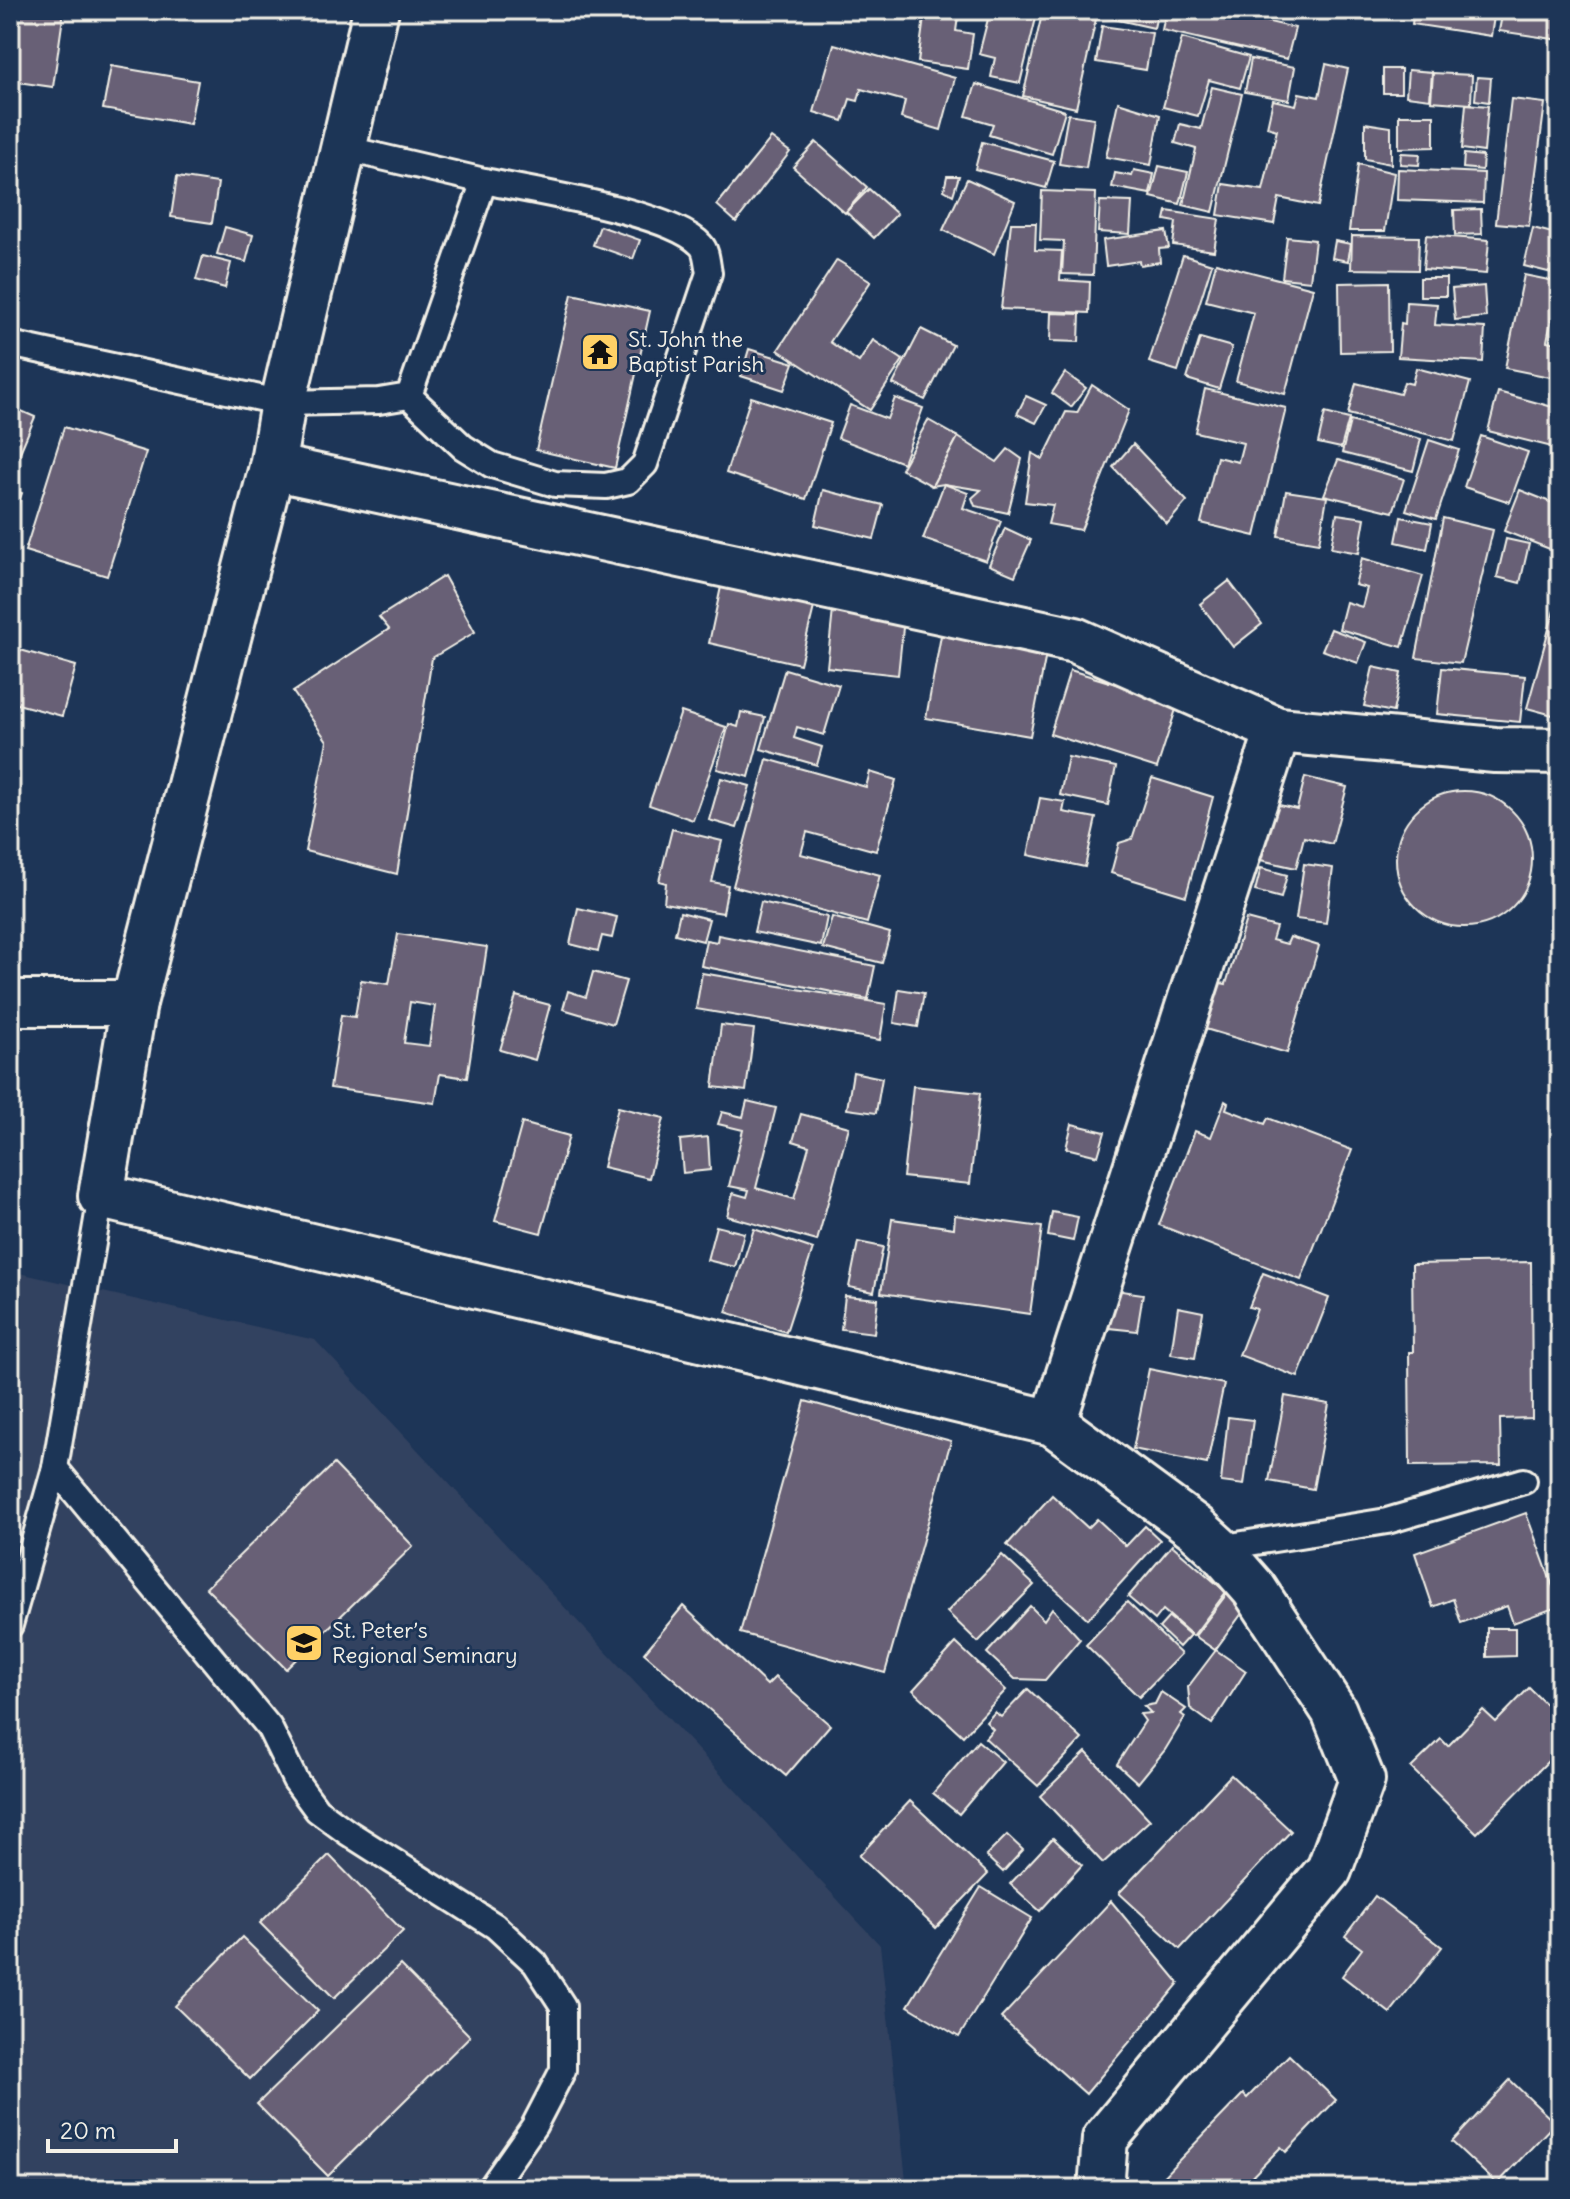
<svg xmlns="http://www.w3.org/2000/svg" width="1570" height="2199" font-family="Delius,sans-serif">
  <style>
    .built { fill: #334260 }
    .building { fill: #676176; stroke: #f4f1e8; stroke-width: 2; fill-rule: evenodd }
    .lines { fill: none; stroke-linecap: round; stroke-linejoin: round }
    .lane-casing { stroke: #f4f1e8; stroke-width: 30 }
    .street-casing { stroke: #f4f1e8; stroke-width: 50 }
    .lane { stroke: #1d3557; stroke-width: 24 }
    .street { stroke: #1d3557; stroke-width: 44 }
    .labels { text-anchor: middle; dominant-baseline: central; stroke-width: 6; stroke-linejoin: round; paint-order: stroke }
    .poi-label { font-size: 22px; fill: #f4f1e8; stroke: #1d3557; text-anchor: start }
  </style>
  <rect width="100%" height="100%" fill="#1d3557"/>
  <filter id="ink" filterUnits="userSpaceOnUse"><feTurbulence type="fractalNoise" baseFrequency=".0125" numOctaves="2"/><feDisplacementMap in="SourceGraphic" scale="16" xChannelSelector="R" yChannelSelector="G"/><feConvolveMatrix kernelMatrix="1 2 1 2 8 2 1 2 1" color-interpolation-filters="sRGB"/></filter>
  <g filter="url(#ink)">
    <polygon class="built" points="10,1271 315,1340 880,1945 907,2189 10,2189"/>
    <g class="building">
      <polygon points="10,10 64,10 53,87 10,81"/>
      <polygon points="925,10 959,10 956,31 973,34 968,69 918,62"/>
      <polygon points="1000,10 1038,10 1020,83 991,77 995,58 979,54 990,11 1000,13"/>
      <polygon points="1043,10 1098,10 1076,108 1023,96"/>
      <polygon points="1106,10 1158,10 1154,28 1105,17"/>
      <polygon points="1166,10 1219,10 1295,28 1287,59 1162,30"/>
      <polygon points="1414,10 1495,10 1491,36 1412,24"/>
      <polygon points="1503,10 1560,10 1560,40 1499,31"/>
      <polygon points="1102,26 1152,33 1146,70 1096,62"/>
      <polygon points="1182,38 1249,57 1240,88 1209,80 1198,116 1163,107"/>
      <polygon points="834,44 955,78 941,130 901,118 905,101 861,89 858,101 850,99 843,121 814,112"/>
      <polygon points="1251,59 1295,67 1289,100 1245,92"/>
      <polygon points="1326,64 1348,69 1318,206 1279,198 1274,224 1218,215 1223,184 1263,190 1277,130 1267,127 1273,100 1296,105 1299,93 1319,97"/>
      <polygon points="111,66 198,81 190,124 103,109"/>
      <rect x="1383" y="69" width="18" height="24"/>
      <polygon points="1408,70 1432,72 1430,99 1406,96"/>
      <polygon points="1433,73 1472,75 1471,104 1431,101"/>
      <polygon points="1477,77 1491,78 1489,102 1475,100"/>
      <polygon points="976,84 1065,111 1052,154 989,135 993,124 966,116"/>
      <polygon points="1212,87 1242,94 1213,212 1183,205 1196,149 1175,143 1180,124 1201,129"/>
      <polygon points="1511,99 1545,103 1529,226 1496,223"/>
      <polygon points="1118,102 1160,115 1151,165 1106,157"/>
      <polygon points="1466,104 1488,106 1484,152 1462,149"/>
      <polygon points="1068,114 1094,118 1086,168 1059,164"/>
      <polygon points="1399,115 1434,115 1434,147 1399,148"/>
      <polygon points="1365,123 1391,127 1391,164 1365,159"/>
      <polygon points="771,138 790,152 736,222 717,205"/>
      <polygon points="816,142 867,187 845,213 793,167"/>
      <polygon points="982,142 1054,161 1046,188 975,169"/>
      <polygon points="1401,153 1420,154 1419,165 1400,164"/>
      <polygon points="1464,154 1483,156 1482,170 1463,168"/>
      <polygon points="1358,164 1394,173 1385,231 1349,231"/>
      <polygon points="1159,166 1188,172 1180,204 1151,197"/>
      <polygon points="1398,169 1484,173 1483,203 1397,200"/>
      <polygon points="1134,170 1154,174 1150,194 1112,187 1115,173 1132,176"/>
      <polygon points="947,176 959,176 953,195 944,190"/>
      <polygon points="177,177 218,183 212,223 171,217"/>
      <polygon points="967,179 1015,201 994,254 943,230"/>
      <polygon points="869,189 897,214 874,238 846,212"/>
      <polygon points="1042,191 1096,193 1093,275 1062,274 1064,241 1040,240"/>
      <polygon points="1100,201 1132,202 1130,234 1098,232"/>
      <polygon points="1481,209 1482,234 1455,235 1454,210"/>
      <polygon points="1167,211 1219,219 1214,251 1173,245 1176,222 1165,220"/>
      <polygon points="1011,223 1036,223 1035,250 1062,251 1060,280 1090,282 1089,313 1001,309"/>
      <polygon points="600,226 640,240 633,259 593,245"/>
      <polygon points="225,227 253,235 246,262 217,254"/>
      <polygon points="1533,228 1560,235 1560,275 1524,266"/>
      <polygon points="1166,231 1169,248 1159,249 1160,262 1140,265 1139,261 1106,266 1103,240"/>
      <polygon points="1426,235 1489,240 1486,274 1423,269"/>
      <polygon points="1352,236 1419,237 1418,270 1351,269"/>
      <polygon points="1287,237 1315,240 1310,281 1282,278"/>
      <polygon points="1335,241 1351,244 1348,261 1332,258"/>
      <polygon points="1183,255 1212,264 1178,371 1149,362"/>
      <polygon points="203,256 231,263 225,288 196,280"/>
      <polygon points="837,260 871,281 830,342 859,362 873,340 903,360 870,410 778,350"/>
      <polygon points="1216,263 1313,288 1285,394 1236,381 1254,313 1206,301"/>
      <polygon points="1524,275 1559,282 1547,341 1560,344 1560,379 1505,368"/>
      <rect x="1420" y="278" width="26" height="18"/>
      <polygon points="1389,282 1390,351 1340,352 1339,283"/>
      <polygon points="1484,286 1486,317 1455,320 1452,289"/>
      <polygon points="572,294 650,311 615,468 536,450"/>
      <polygon points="1406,302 1437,304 1435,325 1485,328 1483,362 1398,357 1401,323 1405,324"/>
      <polygon points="1051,313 1080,314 1079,342 1050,341"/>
      <polygon points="921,329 953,345 925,400 893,384"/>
      <polygon points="1200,338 1232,347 1219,389 1187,379"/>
      <polygon points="749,349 794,363 784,390 741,376"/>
      <polygon points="1416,368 1470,382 1454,441 1348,414 1356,383 1400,394 1404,382 1412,384"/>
      <polygon points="1065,373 1086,388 1071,407 1052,393"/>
      <polygon points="1092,385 1129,410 1081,530 1048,524 1053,505 1025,502 1032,453 1043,459 1066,412 1077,413"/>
      <polygon points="1205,389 1286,408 1255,536 1201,523 1217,457 1238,462 1243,443 1195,432"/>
      <polygon points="1498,392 1560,409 1560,449 1488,431"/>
      <polygon points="1026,396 1046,405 1036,423 1017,414"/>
      <polygon points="751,397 831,423 806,499 726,473"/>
      <polygon points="895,398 923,408 903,463 838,438 850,405 887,419"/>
      <polygon points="10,406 35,417 10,476"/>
      <polygon points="1325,413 1349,419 1341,448 1318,443"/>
      <polygon points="928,420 958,437 932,486 901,469"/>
      <polygon points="1350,421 1421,439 1413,471 1342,453"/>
      <polygon points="64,427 146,452 107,576 25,551"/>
      <polygon points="1481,436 1528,452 1510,502 1464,487"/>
      <polygon points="958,437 997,462 1008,449 1022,459 1008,513 975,506 972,498 981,490 944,484 932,486"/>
      <polygon points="1429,440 1459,450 1436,519 1406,510"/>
      <polygon points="1133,444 1187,501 1167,524 1113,467"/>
      <polygon points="1338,460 1404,479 1393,512 1324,495"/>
      <polygon points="944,484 968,493 963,508 1001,521 986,561 923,539"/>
      <polygon points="10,489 22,493 10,526"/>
      <polygon points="823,490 883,505 874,539 815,525"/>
      <polygon points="1520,490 1560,506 1560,553 1504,531"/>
      <polygon points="1286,491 1327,497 1319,543 1278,536"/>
      <polygon points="1337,514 1365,518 1359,553 1331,548"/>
      <polygon points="1401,517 1432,523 1427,549 1396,542"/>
      <polygon points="1443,518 1493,530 1461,663 1416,658"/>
      <polygon points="1005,528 1031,540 1015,576 989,565"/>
      <polygon points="1506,539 1529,544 1520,583 1497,577"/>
      <polygon points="1362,558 1423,576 1402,647 1339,629 1346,602 1362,607 1367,588 1355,585"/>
      <polygon points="444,576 475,632 432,658 397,874 305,851 327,741 293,692 389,629 379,617"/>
      <polygon points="1229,581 1262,624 1233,647 1200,604"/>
      <polygon points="722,582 815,603 800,664 709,643"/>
      <polygon points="833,610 904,618 898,675 827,667"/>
      <polygon points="1554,611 1560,612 1560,717 1527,708"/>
      <polygon points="1331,629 1366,642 1358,663 1322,650"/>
      <polygon points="942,630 1047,649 1030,736 926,718"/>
      <polygon points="10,647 76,666 62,716 10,702"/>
      <polygon points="1373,667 1401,673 1393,712 1364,706"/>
      <polygon points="1442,668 1525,676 1520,722 1437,714"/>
      <polygon points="785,669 839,685 824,735 797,727 794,738 822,747 817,765 761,749"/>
      <polygon points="1070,670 1178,703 1157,768 1050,734"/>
      <polygon points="681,712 726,727 693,820 649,805"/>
      <polygon points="741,712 765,717 749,777 717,769 729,724 738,727"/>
      <polygon points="1068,757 1116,767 1108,805 1060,795"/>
      <polygon points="767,759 866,787 870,772 896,780 876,851 807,832 801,854 880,875 867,923 733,886"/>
      <polygon points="1305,777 1347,787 1332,844 1304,837 1296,868 1256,859 1270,803 1297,809"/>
      <polygon points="721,778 750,786 737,828 709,820"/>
      <polygon points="1152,778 1213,797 1186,896 1111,873 1119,843 1132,839"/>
      <circle cx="1464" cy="859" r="68"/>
      <polygon points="1040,798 1065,802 1063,812 1096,818 1085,867 1028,855"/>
      <polygon points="672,829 722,841 712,882 728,885 723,913 664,903 666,883 659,881"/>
      <polygon points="1304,864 1333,868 1326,923 1296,919"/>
      <polygon points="1261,868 1287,875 1281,898 1255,891"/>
      <polygon points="761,902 827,917 821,946 754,932"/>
      <polygon points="578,908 617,917 612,938 602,936 598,951 570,944"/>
      <polygon points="680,912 709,919 703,941 675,934"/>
      <polygon points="832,917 890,933 882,963 823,948"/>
      <polygon points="1246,919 1276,927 1272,940 1287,944 1290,937 1319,946 1287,1053 1202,1028 1216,982 1226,984"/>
      <path d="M398,934L487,947L467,1078L440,1074L435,1103L330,1088L341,1015L355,1017L361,980L389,984ZM410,1002L435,1006L429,1046L404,1043Z"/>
      <polygon points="718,935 875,966 868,999 701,966 706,940 717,942"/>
      <polygon points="593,972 626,981 613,1024 563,1009 568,991 586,997"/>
      <polygon points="702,973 886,1004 880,1040 696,1009"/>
      <polygon points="899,989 924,993 918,1027 894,1023"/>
      <polygon points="516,996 550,1005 535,1060 500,1050"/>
      <polygon points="721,1025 754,1029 746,1091 713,1087"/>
      <polygon points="853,1072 882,1078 876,1113 847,1109"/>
      <polygon points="913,1086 980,1093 970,1184 903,1177"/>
      <polygon points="747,1101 776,1108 756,1188 794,1199 809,1146 793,1141 801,1114 849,1127 817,1241 727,1216 733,1193 747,1197 749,1190 729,1186 743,1130 718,1124 722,1112 743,1117"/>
      <polygon points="1225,1101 1228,1103 1226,1109 1265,1124 1268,1118 1352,1150 1301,1280 1159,1225 1195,1131 1211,1137"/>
      <polygon points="618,1107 664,1118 649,1178 603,1167"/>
      <polygon points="522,1123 569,1136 541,1233 495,1221"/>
      <polygon points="1072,1124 1105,1132 1098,1156 1066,1148"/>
      <polygon points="708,1137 710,1170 683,1173 680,1140"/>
      <polygon points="1052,1212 1078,1217 1073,1241 1048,1236"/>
      <polygon points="955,1215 1042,1227 1030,1314 881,1293 892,1219 954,1228"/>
      <polygon points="716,1226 744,1233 735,1267 707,1260"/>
      <polygon points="754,1229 813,1249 786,1332 726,1312"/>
      <polygon points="858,1242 883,1247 874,1292 849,1287"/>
      <polygon points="1531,1262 1532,1418 1500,1419 1501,1465 1410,1466 1409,1352 1413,1352 1412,1264"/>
      <polygon points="1263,1273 1329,1298 1298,1377 1239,1355 1257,1309 1249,1307"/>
      <polygon points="1115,1290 1143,1294 1137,1331 1109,1328"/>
      <polygon points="845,1296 878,1299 874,1333 841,1329"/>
      <polygon points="1178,1307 1203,1312 1195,1358 1171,1354"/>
      <polygon points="1149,1369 1224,1384 1207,1464 1133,1449"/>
      <polygon points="1285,1396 1329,1404 1313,1489 1269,1481"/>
      <polygon points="805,1401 951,1441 885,1673 740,1633"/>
      <polygon points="1228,1417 1253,1420 1244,1485 1221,1482"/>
      <polygon points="334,1464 413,1546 286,1669 206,1588"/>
      <polygon points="1052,1495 1088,1528 1097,1519 1126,1546 1145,1526 1160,1540 1088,1619 1007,1545"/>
      <polygon points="1526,1513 1560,1606 1513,1623 1507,1606 1461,1623 1453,1599 1433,1607 1415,1553"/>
      <polygon points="1172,1545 1226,1592 1193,1636 1163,1610 1155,1620 1128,1597"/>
      <polygon points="1002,1555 1034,1585 978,1642 947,1612"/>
      <polygon points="1229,1591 1248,1605 1215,1650 1195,1636"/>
      <polygon points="1127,1602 1181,1654 1139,1697 1086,1645"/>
      <polygon points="683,1606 767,1685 775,1677 830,1725 786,1776 644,1653"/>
      <polygon points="1030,1606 1044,1620 1052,1608 1080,1639 1045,1680 1015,1679 987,1653"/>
      <polygon points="1169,1617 1190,1635 1179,1647 1159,1628"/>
      <polygon points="1487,1628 1515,1628 1515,1656 1487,1657"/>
      <polygon points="956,1643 1006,1690 963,1736 913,1690"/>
      <polygon points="1216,1650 1246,1671 1212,1724 1190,1708 1188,1687"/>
      <polygon points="1529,1688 1560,1718 1560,1749 1477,1833 1411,1768 1441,1739 1448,1746 1483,1710 1496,1722"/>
      <polygon points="1028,1689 1082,1739 1038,1786 985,1738 993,1729 986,1722 995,1712 1001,1717"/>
      <polygon points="1161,1692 1186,1709 1181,1714 1185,1717 1165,1750 1138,1783 1117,1764 1145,1721 1140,1714 1151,1713 1144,1706 1155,1704"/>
      <polygon points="978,1741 1003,1762 959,1814 933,1793"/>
      <polygon points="1086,1752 1150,1820 1103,1863 1040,1796"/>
      <polygon points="1231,1775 1291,1831 1180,1949 1119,1893"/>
      <polygon points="910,1801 988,1874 936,1928 859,1856"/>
      <polygon points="1007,1835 1023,1850 1003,1872 986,1856"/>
      <polygon points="1053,1838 1082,1865 1040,1911 1010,1884"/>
      <polygon points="329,1855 403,1931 334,1998 260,1923"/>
      <polygon points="981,1887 1032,1918 959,2037 908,2006"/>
      <polygon points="1375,1896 1442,1947 1390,2013 1342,1976 1362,1949 1345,1936"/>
      <polygon points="1111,1901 1179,1983 1086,2094 1001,2018"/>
      <polygon points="242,1937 318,2011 250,2079 175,2006"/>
      <polygon points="400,1965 470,2036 328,2176 257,2104"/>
      <polygon points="1289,2055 1336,2100 1286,2152 1281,2147 1240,2189 1152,2188 1243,2094 1247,2098"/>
      <polygon points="1510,2080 1555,2123 1497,2184 1452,2142"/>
    </g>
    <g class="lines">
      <g class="lane-casing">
        <g id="lane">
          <polyline points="10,344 283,403 379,401 409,396 484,181 343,148"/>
          <path d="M409,396L463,447L492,465L555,484L606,486L628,481L645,464L709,273C707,264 707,251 701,245C671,212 531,191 484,181"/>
          <polyline points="55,1468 269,1727 295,1780 317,1810 347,1832 495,1926 535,1963 563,2006 563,2070 534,2126 490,2189"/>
          <polyline points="1218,1548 1387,1521 1524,1481"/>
          <polyline points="10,1625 55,1468 101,1196"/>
        </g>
      </g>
      <g class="street-casing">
        <g id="street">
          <polyline points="376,10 283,403 272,467 134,1003 101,1196 1053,1423 1196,1528 1218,1548 1254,1589 1334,1711 1362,1780 1329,1870 1105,2139 1101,2189"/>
          <polyline points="272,467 1075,640 1278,730 1053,1423"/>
          <polyline points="1278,730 1495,750 1560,751"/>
          <polyline points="10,1003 134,1003"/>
        </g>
      </g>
      <use href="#lane" class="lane"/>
      <use href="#street" class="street"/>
    </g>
  </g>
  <defs>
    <g id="temple-square" transform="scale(2)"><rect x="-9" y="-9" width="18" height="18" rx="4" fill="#ffd166" stroke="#1d3557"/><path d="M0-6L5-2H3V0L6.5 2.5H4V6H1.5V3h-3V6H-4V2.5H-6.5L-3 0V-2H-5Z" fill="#111"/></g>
    <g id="university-square" transform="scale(2)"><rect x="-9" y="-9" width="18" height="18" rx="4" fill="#ffd166" stroke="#1d3557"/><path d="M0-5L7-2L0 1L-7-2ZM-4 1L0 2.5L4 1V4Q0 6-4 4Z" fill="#111"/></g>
  </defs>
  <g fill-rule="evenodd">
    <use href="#temple-square" x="600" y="352"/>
    <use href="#university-square" x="304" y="1643"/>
  </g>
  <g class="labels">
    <g class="poi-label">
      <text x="628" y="339">St. John the<tspan x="628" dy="25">Baptist Parish</tspan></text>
      <text x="332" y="1630">St. Peter’s<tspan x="332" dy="25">Regional Seminary</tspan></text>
    </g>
  </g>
  <rect width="1570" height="2199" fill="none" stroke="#1d3557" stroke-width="40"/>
  <rect x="20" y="20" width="1530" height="2159" fill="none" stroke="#f4f1e8" stroke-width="3" filter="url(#ink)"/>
  <path d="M48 2139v12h128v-12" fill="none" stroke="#f4f1e8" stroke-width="4"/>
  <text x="60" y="2139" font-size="24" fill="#f4f1e8" stroke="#1d3557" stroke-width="6" paint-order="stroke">20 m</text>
</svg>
